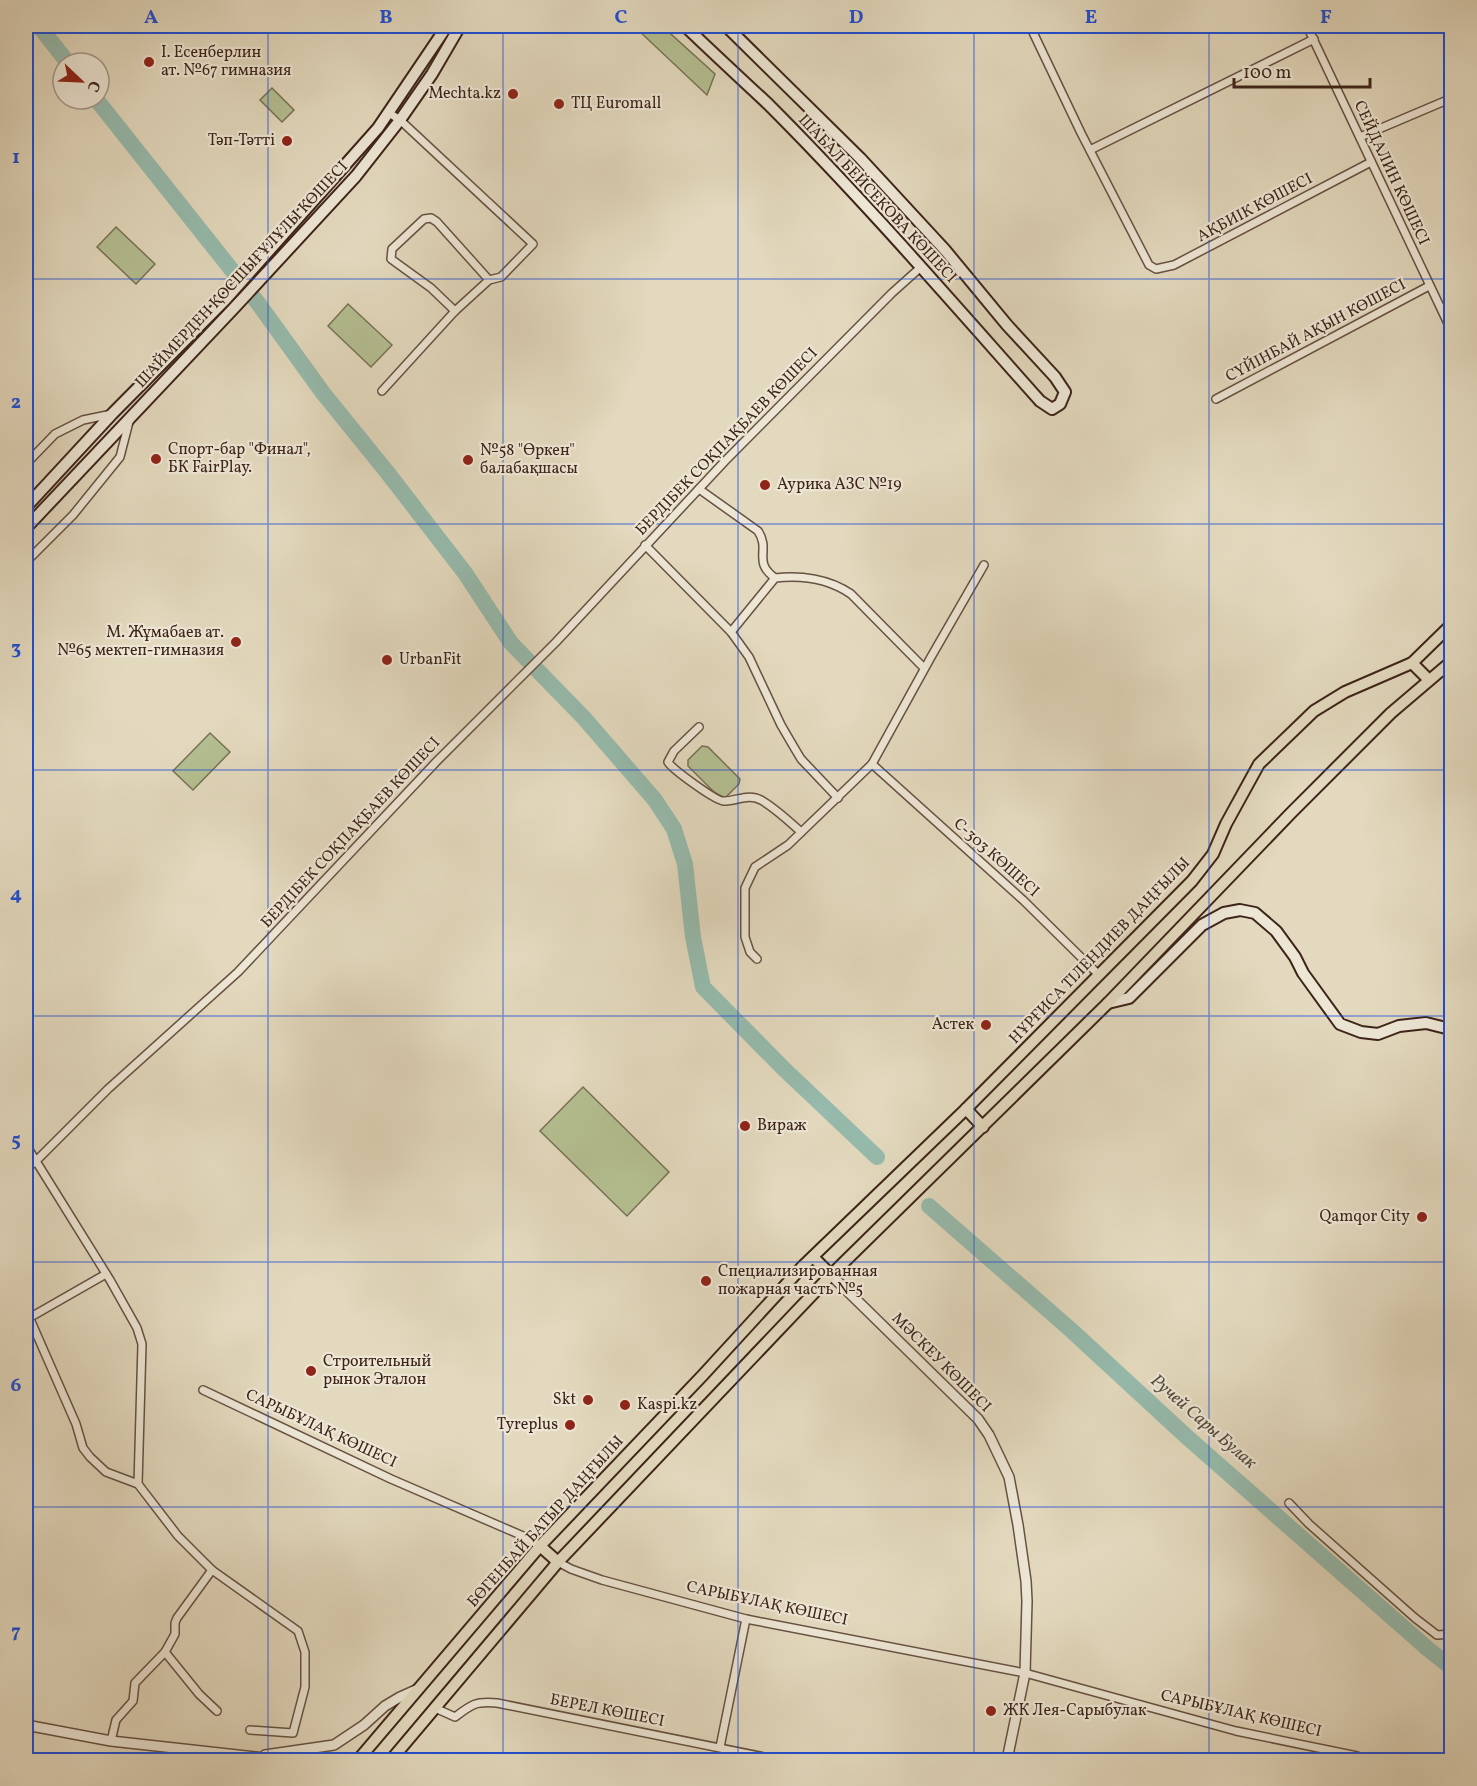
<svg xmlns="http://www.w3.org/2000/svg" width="1477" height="1786" font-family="Vollkorn,serif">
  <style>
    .green { fill: #b4bf91; stroke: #787255; stroke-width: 1.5 }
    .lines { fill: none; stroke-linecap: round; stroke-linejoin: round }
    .river { stroke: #96bbad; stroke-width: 16 }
    .minor-casing { stroke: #665142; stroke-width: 10 }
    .tertiary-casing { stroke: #665142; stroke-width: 12 }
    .secondary-casing { stroke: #3d2419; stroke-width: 14 }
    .primary-casing { stroke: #3d2419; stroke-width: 14 }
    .minor { stroke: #ede6d5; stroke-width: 7 }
    .tertiary { stroke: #ede6d5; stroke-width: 9 }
    .secondary { stroke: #ede6d5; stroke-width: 10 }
    .primary { stroke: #e3d9be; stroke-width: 10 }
    .grid { fill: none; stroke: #1d4ed8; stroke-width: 1.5; stroke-opacity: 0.55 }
    .poi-dot { fill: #8f2418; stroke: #ede6d5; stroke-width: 2 }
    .labels { text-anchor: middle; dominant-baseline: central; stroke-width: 4.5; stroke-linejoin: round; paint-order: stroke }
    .poi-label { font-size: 16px; fill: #3d2419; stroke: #ede6d5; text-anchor: start }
    .street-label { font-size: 16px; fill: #3d2419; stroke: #ede6d5 }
    .water-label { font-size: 18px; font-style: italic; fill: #534a3e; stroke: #ede6d5 }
    .neatline { fill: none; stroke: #1d4ed8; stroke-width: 2 }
    .grid-label { font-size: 20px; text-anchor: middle; font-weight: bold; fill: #1d4ed8 }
  </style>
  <rect width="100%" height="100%" fill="#e3d9be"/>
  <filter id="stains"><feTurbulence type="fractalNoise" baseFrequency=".00333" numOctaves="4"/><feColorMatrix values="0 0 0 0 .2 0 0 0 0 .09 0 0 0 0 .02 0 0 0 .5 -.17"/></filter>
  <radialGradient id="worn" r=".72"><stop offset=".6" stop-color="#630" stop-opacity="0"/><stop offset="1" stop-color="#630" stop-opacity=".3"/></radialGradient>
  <g class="green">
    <polygon points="641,26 662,26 715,74 707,95 638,30"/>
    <polygon points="272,88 294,110 282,122 260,100"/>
    <polygon points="116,227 155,264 136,284 97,247"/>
    <polygon points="348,304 392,345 371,367 328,326"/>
    <polygon points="210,733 230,752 193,790 173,771"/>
    <polygon points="702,746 708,747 740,779 739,784 725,798 720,798 688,766 688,760"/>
    <polygon points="583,1087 669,1172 627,1216 540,1131"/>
  </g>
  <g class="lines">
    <g class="river">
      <polyline points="39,26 68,63"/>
      <polyline points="96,99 258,303 323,393 387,472 465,573 511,643 584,718 655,800 674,829 685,864 693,937 703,987 784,1069 877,1157"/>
      <polyline points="929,1206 1071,1330 1187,1437 1428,1649 1452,1668"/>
    </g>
    <g class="minor-casing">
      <g id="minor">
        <polyline points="1030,26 1081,133 1149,265 1156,269 1174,265 1371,162"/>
        <polyline points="1307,26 1452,332"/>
        <polyline points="1360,137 1452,98"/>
        <polyline points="1090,150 1314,39"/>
        <polyline points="455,311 431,288 391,259 392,249 424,219 431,218 437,222 489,280"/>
        <polyline points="382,391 455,311 489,280 501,277 533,244 400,120 389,113"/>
        <polyline points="1216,399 1429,286"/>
        <polyline points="26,464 55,434 83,420 112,414"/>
        <path d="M699,489L758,531C771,551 752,561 775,578"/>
        <polyline points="645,545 731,632 749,657 781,725 795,749 801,759 838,798"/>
        <polyline points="26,562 73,515 120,457 129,422"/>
        <path d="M731,632L775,578C801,575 829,579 851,594L924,668"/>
        <path d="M699,727L674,751L668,762C672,769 717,802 724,801C737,801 748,793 761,800C775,808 789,821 801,832"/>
        <polyline points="872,764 1023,900 1099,975"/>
        <polyline points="757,959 750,952 745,937 745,888 755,867 788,845 872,764 931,657 984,565"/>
        <polyline points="26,1145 110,1280 137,1328 142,1344 138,1484"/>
        <polyline points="26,1168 35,1162 108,1089 238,972 436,762 556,642 725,461 892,293 921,267"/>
        <polyline points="26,1310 76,1424 83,1448 90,1457 106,1472 138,1484 178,1536 212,1570 298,1631 305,1652 305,1687 293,1733 250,1730"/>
        <polyline points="29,1318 106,1274"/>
        <polyline points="203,1390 391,1479 523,1536 540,1546"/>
        <polyline points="1289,1503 1309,1524 1415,1618 1437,1635 1452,1634"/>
        <polyline points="558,1562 571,1569 602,1580 746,1619 1025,1673 1236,1731 1357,1756"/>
        <polyline points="212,1570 177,1618 175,1623 175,1634 165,1652 199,1694 217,1711"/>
        <path d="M435,1708L455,1717C472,1704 476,1701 497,1703L779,1760"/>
        <polyline points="111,1741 116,1720 133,1701 135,1683 165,1652"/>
        <polyline points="720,1747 746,1619"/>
      </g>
    </g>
    <g class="tertiary-casing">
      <g id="tertiary">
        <polyline points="831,1275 978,1419 989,1435 1009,1477 1018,1525 1026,1581 1027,1601 1025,1673 1007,1760"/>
        <polyline points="26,1725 111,1741 283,1760"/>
        <polyline points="265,1755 334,1745 364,1725 385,1706 400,1697 418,1689"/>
      </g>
    </g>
    <g class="secondary-casing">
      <g id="secondary">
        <path d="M685,26C712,52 740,78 768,104C863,199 951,301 1040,401L1052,409L1060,404L1065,392L1055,377L1007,325L945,250L860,158L726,26"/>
        <polyline points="26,507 112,414 226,299 378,128 447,26"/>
        <polyline points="26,528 235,307 356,176 400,120 432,74 460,26"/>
        <polyline points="1108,1003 1129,998 1202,925 1224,913 1240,910 1255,913 1276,931 1295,957 1303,973 1340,1024 1361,1032 1378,1034 1399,1026 1426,1023 1446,1028 1452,1032"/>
      </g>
    </g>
    <g class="primary-casing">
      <g id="primary">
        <polyline points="1412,663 1429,680"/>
        <polyline points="966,1109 983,1127"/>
        <polyline points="813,1257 831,1275"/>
        <polyline points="540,1546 558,1562"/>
        <polyline points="358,1760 540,1546 703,1375 803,1266 966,1109 1192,881 1213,854 1226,824 1259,764 1314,711 1345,692 1412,663 1452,624"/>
        <polyline points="391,1760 558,1562 831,1275 1108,1003 1291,813 1391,713 1452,661"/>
      </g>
    </g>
    <use href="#minor" class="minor"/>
    <use href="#tertiary" class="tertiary"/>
    <use href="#secondary" class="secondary"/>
    <use href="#primary" class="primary"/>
  </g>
  <path class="grid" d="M268,26V1760M503,26V1760M738,26V1760M974,26V1760M1209,26V1760M26,279H1452M26,524H1452M26,770H1452M26,1016H1452M26,1262H1452M26,1507H1452"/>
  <g class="poi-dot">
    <circle cx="149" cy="62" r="6"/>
    <circle cx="513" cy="94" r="6"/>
    <circle cx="559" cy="104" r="6"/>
    <circle cx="287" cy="141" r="6"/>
    <circle cx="156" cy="459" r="6"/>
    <circle cx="468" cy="460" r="6"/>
    <circle cx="765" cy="485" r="6"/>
    <circle cx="236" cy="642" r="6"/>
    <circle cx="387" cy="660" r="6"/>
    <circle cx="986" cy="1025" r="6"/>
    <circle cx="745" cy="1126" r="6"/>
    <circle cx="1422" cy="1217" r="6"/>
    <circle cx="706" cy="1281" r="6"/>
    <circle cx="311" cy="1371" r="6"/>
    <circle cx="588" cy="1400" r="6"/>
    <circle cx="625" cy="1405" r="6"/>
    <circle cx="570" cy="1425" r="6"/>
    <circle cx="991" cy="1711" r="6"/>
  </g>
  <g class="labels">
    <g class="poi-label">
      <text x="161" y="53">І. Есенберлин<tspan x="161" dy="18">ат. №67 гимназия</tspan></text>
      <text x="501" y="94" text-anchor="end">Mechta.kz</text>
      <text x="571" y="104">ТЦ Euromall</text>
      <text x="275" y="141" text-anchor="end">Тәп-Тәтті</text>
      <text x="168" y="450">Спорт-бар "Финал",<tspan x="168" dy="18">БК FairPlay.</tspan></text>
      <text x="480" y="451">№58 "Өркен"<tspan x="480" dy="18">балабақшасы</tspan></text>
      <text x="777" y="485">Аурика АЗС №19</text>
      <text x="224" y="633" text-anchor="end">М. Жұмабаев ат.<tspan x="224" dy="18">№65 мектеп-гимназия</tspan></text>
      <text x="399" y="660">UrbanFit</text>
      <text x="974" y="1025" text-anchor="end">Астек</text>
      <text x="757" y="1126">Вираж</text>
      <text x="1410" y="1217" text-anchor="end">Qamqor City</text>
      <text x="718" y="1272">Специализированная<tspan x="718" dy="18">пожарная часть №5</tspan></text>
      <text x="323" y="1362">Строительный<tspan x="323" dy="18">рынок Эталон</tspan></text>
      <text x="576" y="1400" text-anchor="end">Skt</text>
      <text x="637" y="1405">Kaspi.kz</text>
      <text x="558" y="1425" text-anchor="end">Tyreplus</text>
      <text x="1003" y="1711">ЖК Лея-Сарыбулак</text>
    </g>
    <g class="street-label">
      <text transform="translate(1391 173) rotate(65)">СЕЙДАЛИН КӨШЕСІ</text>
      <text transform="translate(877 199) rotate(47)">ШАБАЛ БЕЙСЕКОВА КӨШЕСІ</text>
      <text transform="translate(1255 208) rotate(-28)">АҚБИІК КӨШЕСІ</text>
      <text transform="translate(242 275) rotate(-47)">ШАЙМЕРДЕН ҚОСШЫҒҰЛҰЛЫ КӨШЕСІ</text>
      <text transform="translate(1316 331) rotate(-28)">СҮЙІНБАЙ АҚЫН КӨШЕСІ</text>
      <text transform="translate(727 442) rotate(-46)">БЕРДІБЕК СОҚПАҚБАЕВ КӨШЕСІ</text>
      <text transform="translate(351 833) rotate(-47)">БЕРДІБЕК СОҚПАҚБАЕВ КӨШЕСІ</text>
      <text transform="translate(996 858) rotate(42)">С-303 КӨШЕСІ</text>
      <text transform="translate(1100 951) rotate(-46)">НҰРҒИСА ТІЛЕНДИЕВ ДАҢҒЫЛЫ</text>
      <text transform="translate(941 1363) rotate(45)">МӘСКЕУ КӨШЕСІ</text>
      <text transform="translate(321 1429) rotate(25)">САРЫБҰЛАҚ КӨШЕСІ</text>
      <text transform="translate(546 1522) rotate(-48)">БӨГЕНБАЙ БАТЫР ДАҢҒЫЛЫ</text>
      <text transform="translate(767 1604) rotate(12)">САРЫБҰЛАҚ КӨШЕСІ</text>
      <text transform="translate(607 1711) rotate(11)">БЕРЕЛ КӨШЕСІ</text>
      <text transform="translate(1241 1714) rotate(13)">САРЫБҰЛАҚ КӨШЕСІ</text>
    </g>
    <g class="water-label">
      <text transform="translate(1203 1422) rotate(41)">Ручей Сары Булак</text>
    </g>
  </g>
  <rect width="1477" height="1786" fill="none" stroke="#e3d9be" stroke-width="66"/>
  <g transform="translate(81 81) rotate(113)"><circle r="28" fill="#ede6d5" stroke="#a7988a" stroke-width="1.5"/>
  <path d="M0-4.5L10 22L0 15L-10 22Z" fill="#8f2418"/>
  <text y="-9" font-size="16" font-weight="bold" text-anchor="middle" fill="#3d2419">С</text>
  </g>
  <path d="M1234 78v9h136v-9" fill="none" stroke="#3d2419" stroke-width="3"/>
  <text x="1243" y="78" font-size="18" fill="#3d2419" stroke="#ede6d5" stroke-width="4.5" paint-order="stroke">100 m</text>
  <rect x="33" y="33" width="1411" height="1720" class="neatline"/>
  <g class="grid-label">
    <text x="151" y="23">A</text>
    <text x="386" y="23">B</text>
    <text x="621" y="23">C</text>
    <text x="856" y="23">D</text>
    <text x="1091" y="23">E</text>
    <text x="1326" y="23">F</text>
    <text x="16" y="163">1</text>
    <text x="16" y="408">2</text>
    <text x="16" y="654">3</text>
    <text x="16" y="900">4</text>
    <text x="16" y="1146">5</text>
    <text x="16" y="1391">6</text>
    <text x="16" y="1637">7</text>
  </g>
  <rect width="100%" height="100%" filter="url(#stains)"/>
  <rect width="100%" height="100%" fill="url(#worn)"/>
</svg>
